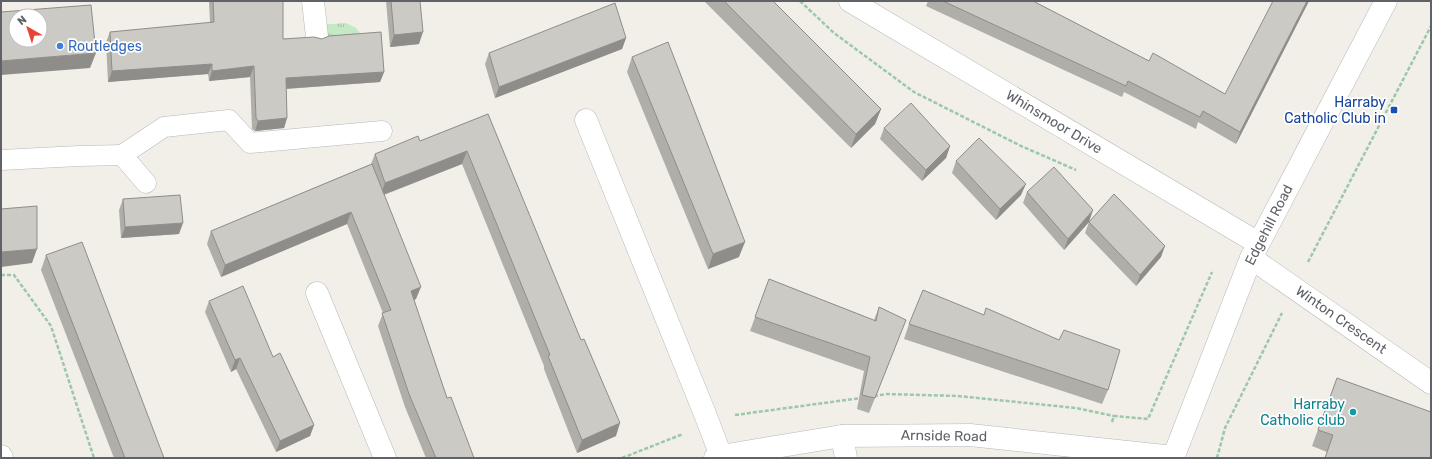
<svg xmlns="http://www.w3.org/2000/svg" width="1432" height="459" font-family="Rubik,sans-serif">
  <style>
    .grass { fill: url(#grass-tufts) }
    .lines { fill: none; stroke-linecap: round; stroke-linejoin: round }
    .lane-casing { stroke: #b5b8bc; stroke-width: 21 }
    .street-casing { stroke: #b5b8bc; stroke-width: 23 }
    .secondary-casing { stroke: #b6babf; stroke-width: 23 }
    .path { stroke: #9cc7a9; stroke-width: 2.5; stroke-dasharray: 4 2; stroke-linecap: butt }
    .lane { stroke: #fff; stroke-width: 20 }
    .street { stroke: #fff; stroke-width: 22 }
    .secondary { stroke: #fff; stroke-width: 22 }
    .wall { fill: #afaea9 }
    .shaded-wall { fill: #8f8d8a }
    .building { fill: #cccac5; stroke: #8f8d8a; fill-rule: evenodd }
    .shop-dot { fill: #3f7fe0; stroke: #fff; stroke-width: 1.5 }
    .transit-dot { fill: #1a4fb4; stroke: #fff; stroke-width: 1.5 }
    .culture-dot { fill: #0f9aa8; stroke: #fff; stroke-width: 1.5 }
    .labels { text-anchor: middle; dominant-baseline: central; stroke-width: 3.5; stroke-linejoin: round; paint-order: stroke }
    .shop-label { font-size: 14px; fill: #366cbe; stroke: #fff; text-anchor: start }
    .transit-label { font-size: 14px; fill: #164399; stroke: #fff; text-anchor: end }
    .street-label { font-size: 14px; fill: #5f6368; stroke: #fff }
    .culture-label { font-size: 14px; fill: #0d838f; stroke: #fff; text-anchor: end }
  </style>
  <defs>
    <pattern id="grass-tufts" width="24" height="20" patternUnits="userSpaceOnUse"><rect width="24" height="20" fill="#c5e8c5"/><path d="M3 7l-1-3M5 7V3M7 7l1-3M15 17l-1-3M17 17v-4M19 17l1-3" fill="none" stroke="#a3c0a4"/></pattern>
  </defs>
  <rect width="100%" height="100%" fill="#f1efe8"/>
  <polygon class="grass" points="346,23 356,28 364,38 305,39 318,25"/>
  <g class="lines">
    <g class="lane-casing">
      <g id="lane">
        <polyline points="122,155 164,127 229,120 250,143 382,131"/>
        <polyline points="1,160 79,156 122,155 146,183"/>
      </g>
    </g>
    <g class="street-casing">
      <g id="street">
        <polyline points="313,1 317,37"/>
        <polyline points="850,1 1258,243"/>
        <polyline points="586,120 705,414 721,456"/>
        <polyline points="1251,258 1431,383"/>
        <polyline points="317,293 385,458"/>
        <polyline points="842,436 846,458"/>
        <polyline points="1,456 2,458"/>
        <polyline points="715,458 721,456 842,436 970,435 1174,457"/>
      </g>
    </g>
    <g class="secondary-casing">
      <polyline id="secondary" points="1173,458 1251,258 1386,1"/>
    </g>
    <g class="path">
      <polyline points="800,1 834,33 914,92 1021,146 1076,170"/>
      <polyline points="1308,262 1431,26"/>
      <polyline points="1,275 14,275 51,326 94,458"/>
      <polyline points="874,396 887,394 958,396 1076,408 1114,416"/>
      <polyline points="735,415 861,398"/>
      <polyline points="1112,422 1114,416 1148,419 1212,272"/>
      <polyline points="622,458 683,434"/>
      <polyline points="1217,458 1225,428 1282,313"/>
    </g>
    <use href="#lane" class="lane"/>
    <use href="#street" class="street"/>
    <use href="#secondary" class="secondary"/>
  </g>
  <g class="wall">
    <polygon points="209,1 283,1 283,39 384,72 380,82 286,89 287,118 284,128 255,131 252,129 250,77 209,81 208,74 108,82 106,42 110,32 210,23"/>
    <polygon points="386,1 420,1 419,44 390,47"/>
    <polygon points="704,1 773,1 881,109 875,124 851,148"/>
    <polygon points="928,1 1033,1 1149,61 1225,94 1309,1 1236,144 1198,122 1196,129 1124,92 1122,97 926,6"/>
    <polygon points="626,38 622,49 495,98 485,64 489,53"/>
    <polygon points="632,57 739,257 708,269 627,72"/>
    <polygon points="488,114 616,436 577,453 544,369 544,366 462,164 384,195 416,299 414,300 447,398 474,458 426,458 405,407 378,326 383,313 347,224 221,277 207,244 211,231 371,164 375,154 420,141"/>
    <polygon points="884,128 950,146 946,158 922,181 880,139"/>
    <polygon points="956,161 1021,195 996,220 952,173"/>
    <polygon points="1027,192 1089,222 1064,250 1023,203"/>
    <polygon points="123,199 179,234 121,238 119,210"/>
    <polygon points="1089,222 1161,257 1136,286 1085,233"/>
    <polygon points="46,255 164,458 114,458 41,270"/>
    <polygon points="769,279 874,320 879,307 906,320 869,413 857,409 864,371 750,331"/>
    <polygon points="209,301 273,357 314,425 310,436 276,452 236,369 231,372 205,312"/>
    <polygon points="984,315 1059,340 1108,390 1102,404 904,339 909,324"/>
    <polygon points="1337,378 1431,412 1327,452 1312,446"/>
  </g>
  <g class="shaded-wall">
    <polygon points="1307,1 1309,1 1236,144 1240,132"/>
    <polygon points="423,32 419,44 390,47 394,35"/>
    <polygon points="626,38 622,49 495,98 499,87"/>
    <polygon points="96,53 90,68 1,75 1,61"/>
    <polygon points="212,64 208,74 108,82 112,71"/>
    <polygon points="254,66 250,77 209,81 212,71"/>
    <polygon points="384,72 380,82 282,89 286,78"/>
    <polygon points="881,109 875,124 851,148 856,134"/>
    <polygon points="287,118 284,128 255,131 258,121"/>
    <polygon points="950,146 946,158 922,181 926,170"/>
    <polygon points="467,151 462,164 380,196 385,183"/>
    <polygon points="1026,184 1021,195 996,220 1000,209"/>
    <polygon points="1093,210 1089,222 1064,250 1068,239"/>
    <polygon points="351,212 347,224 221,277 225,265"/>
    <polygon points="183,223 179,234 121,238 125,227"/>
    <polygon points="745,242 739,257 708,269 713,254"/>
    <polygon points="1165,246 1161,257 1136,286 1140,275"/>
    <polygon points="37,249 32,263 1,267 1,252"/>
    <polygon points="421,287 416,299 407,303 411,291"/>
    <polygon points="240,358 236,369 231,372 235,360"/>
    <polygon points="620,423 616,436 577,453 582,440"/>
    <polygon points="314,425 310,436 276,452 280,441"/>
  </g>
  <g class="building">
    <polygon points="213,1 283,1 283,39 314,37 322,39 329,36 381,32 384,72 286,78 287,118 258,121 256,118 254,66 212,71 212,64 112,71 110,32 214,22"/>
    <polygon points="391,1 420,1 423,32 394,35"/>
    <polygon points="724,1 773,1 881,109 856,134"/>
    <polygon points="943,1 1033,1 1149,61 1153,53 1225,94 1273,1 1307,1 1240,132 1203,111 1200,117 1128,81 1126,86"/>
    <polygon points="615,3 626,38 499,87 489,53"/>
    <path d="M91,5L96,53L1,61V12ZM16,16H40V40H16Z"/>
    <polygon points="668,42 745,242 713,254 632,57"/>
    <polygon points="911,103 950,146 926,170 884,128"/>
    <polygon points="488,114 581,340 584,339 620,423 582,440 548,356 550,355 467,151 385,183 375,154 418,136 420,141"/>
    <polygon points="979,138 1026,184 1000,209 956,161"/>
    <polygon points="372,164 421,287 411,291 447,398 451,397 474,458 436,458 409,394 382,313 391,310 351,212 225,265 211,231"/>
    <polygon points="1054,167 1093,210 1068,239 1027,192"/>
    <polygon points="1114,194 1165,246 1140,275 1089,222"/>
    <polygon points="180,195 183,223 125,227 123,199"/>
    <polygon points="37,206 37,249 1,252 1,209"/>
    <polygon points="82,242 164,458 125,458 46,255"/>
    <polygon points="769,279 876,321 879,307 906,320 875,398 862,395 870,357 755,317"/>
    <polygon points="243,286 273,357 280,353 314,425 280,441 240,358 235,360 209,301"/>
    <polygon points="923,290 984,315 986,308 1059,340 1064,330 1120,350 1108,390 909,324"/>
    <polygon points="1337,378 1431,412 1431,458 1325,458 1333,435 1318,430"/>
  </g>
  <circle class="shop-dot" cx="60" cy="46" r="4"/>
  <rect class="transit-dot" x="1390" y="106" width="8" height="8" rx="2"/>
  <circle class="culture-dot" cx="1353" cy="412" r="4"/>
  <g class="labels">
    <g class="shop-label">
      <text x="68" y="46">Routledges</text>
    </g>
    <g class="transit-label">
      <text x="1386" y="102">Harraby<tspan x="1386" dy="16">Catholic Club in</tspan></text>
    </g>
    <g class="street-label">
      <text transform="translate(1054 122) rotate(31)">Whinsmoor Drive</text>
      <text transform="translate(1269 225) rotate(-63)">Edgehill Road</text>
      <text transform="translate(1341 320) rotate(35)">Winton Crescent</text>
      <text transform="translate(944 436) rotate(1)">Arnside Road</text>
    </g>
    <g class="culture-label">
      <text x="1345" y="404">Harraby<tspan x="1345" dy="16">Catholic club</tspan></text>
    </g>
  </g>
  <rect width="1432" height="459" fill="none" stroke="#5f6368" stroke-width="4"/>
  <g transform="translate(28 28) rotate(321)"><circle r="19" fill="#ffffff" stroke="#bfc1c3"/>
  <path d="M0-3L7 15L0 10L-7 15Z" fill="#ea4335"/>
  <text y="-6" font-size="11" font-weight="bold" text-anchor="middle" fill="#5f6368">N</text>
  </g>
</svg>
